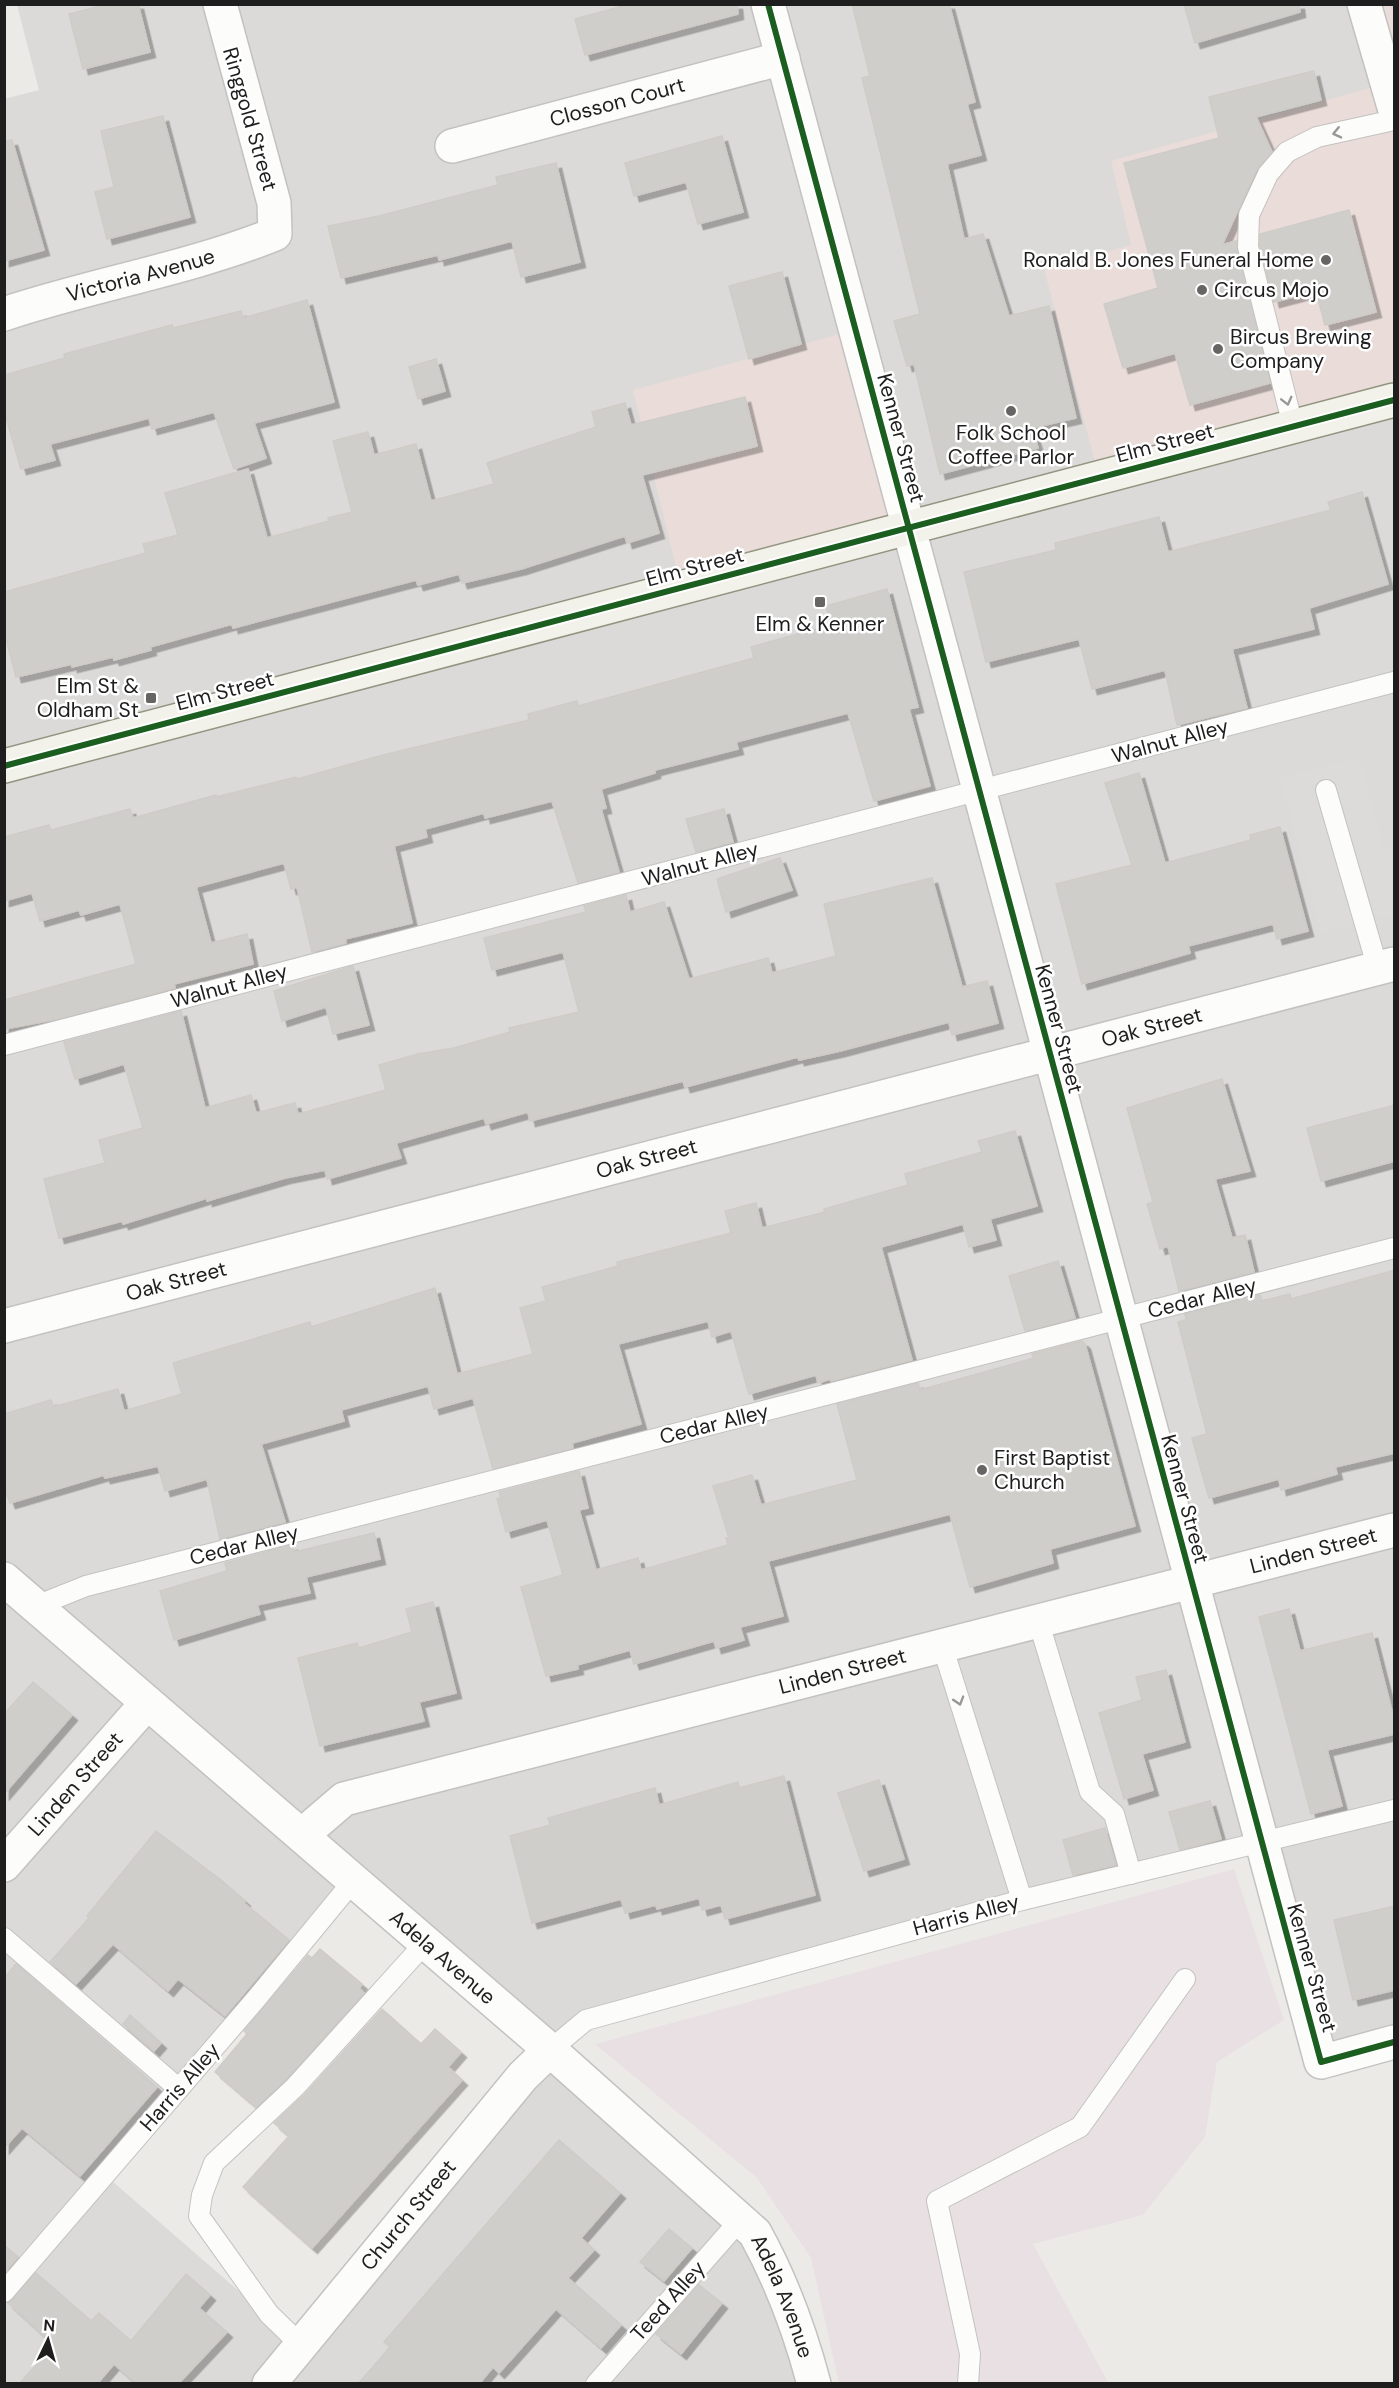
<svg xmlns="http://www.w3.org/2000/svg" width="1399" height="2388" font-family="'DM Sans',sans-serif">
  <style>
    .residential { fill: #dbdad8; fill-rule: evenodd }
    .commercial { fill: #e9dcd9 }
    .industrial { fill: #e9e0e4 }
    .parking { fill: #dcdbda }
    .building { fill: #d0cecb; stroke: #cfccc8; stroke-width: 1.5; filter: url(#shadow) }
    .lines { fill: none; stroke-linecap: round; stroke-linejoin: round }
    .service-casing { stroke: #c3c2c1; stroke-width: 22 }
    .minor-casing { stroke: #c3c2c1; stroke-width: 36 }
    .tertiary-casing { stroke: #c3c2c1; stroke-width: 36 }
    .secondary-casing { stroke: #929480; stroke-width: 36 }
    .service { stroke: #fcfcfb; stroke-width: 20 }
    .minor { stroke: #fcfcfb; stroke-width: 33 }
    .tertiary { stroke: #fcfcfb; stroke-width: 33 }
    .secondary { stroke: #f2f2ea; stroke-width: 33 }
    .cycleway-casing { stroke: #fff; stroke-width: 10 }
    .cycleway { stroke: #1b5e20; stroke-width: 6 }
    .oneway { stroke: #989898 }
    .poi-dot { fill: #666564; stroke: #fff; stroke-width: 2 }
    .labels { text-anchor: middle; dominant-baseline: central; stroke-width: 5; stroke-linejoin: round; paint-order: stroke }
    .street-label { font-size: 21px; fill: #1e1e1e; stroke: #fff }
    .poi-label { font-size: 21px; fill: #1e1e1e; stroke: #fff; text-anchor: start }
  </style>
  <defs>
    <filter id="shadow"><feDropShadow dx="5.5" dy="5.5" stdDeviation="0" flood-color="#0004"/></filter>
  </defs>
  <rect width="100%" height="100%" fill="#eceae6"/>
  <path class="residential" d="M17,5H1394V2042L1321,2062L1261,1844L586,2020L550,2050L741,2219L814,2383L5,2384L4,99L39,90ZM353,1880L550,2050L301,2345L104,2174Z"/>
  <g class="commercial">
    <polygon points="1364,5 1394,5 1394,400 1099,477 1044,269 1131,245 1111,161 1387,83"/>
    <polygon points="855,330 908,528 681,588 633,390"/>
  </g>
  <polygon class="industrial" points="1234,1869 1284,2020 1217,2062 1205,2137 1143,2215 1033,2244 1109,2384 839,2383 811,2258 757,2178 595,2044"/>
  <polygon class="parking" points="1359,757 1384,850 1394,848 1394,914 1322,933 1280,778"/>
  <g class="building">
    <polygon points="108,4 138,4 150,52 83,69 69,14"/>
    <polygon points="630,4 737,4 738,14 585,55 575,19"/>
    <polygon points="852,4 949,4 975,102 967,104 981,155 947,164 964,239 983,234 1009,316 1049,306 1076,418 1032,428 1038,448 940,474 914,364 907,366 894,321 920,314 862,78 870,76"/>
    <polygon points="1184,4 1299,4 1300,12 1195,43"/>
    <polygon points="1314,71 1321,100 1256,117 1272,152 1257,169 1222,245 1236,241 1270,383 1190,405 1175,353 1123,368 1104,304 1158,288 1124,163 1219,138 1209,97"/>
    <polygon points="163,116 190,217 107,239 95,192 114,187 101,131"/>
    <polygon points="722,136 743,212 698,224 686,182 634,196 625,163"/>
    <polygon points="12,140 44,250 4,261 4,141"/>
    <polygon points="556,163 580,262 521,277 512,241 439,260 438,255 341,278 328,226 379,216 498,185 496,177"/>
    <polygon points="1349,210 1376,312 1325,325 1316,291 1274,302 1260,246 1260,234"/>
    <polygon points="782,272 801,344 749,359 729,286"/>
    <polygon points="307,300 334,402 254,423 266,458 234,469 214,412 152,429 149,418 50,444 55,460 21,469 4,411 4,375 65,358 64,354 172,325 173,328 241,311 243,318"/>
    <polygon points="436,359 445,391 418,399 409,367"/>
    <polygon points="745,397 757,446 642,475 659,533 627,543 625,536 521,569 462,583 459,574 418,585 416,580 233,628 232,624 150,647 151,650 114,660 113,657 72,667 72,664 16,677 4,631 4,592 146,553 143,544 178,535 165,493 248,469 267,538 329,521 328,518 352,512 333,441 368,432 374,455 416,444 431,501 494,484 487,463 596,427 592,412 625,403 631,425"/>
    <polygon points="1362,492 1388,584 1309,608 1314,629 1232,649 1247,708 1177,725 1165,670 1092,689 1079,639 986,662 964,572 1056,550 1055,543 1159,517 1168,552 1331,510 1328,502"/>
    <polygon points="887,589 918,707 909,709 930,786 874,801 848,713 736,742 738,749 655,770 655,773 601,789 606,808 601,809 619,872 578,883 552,801 485,818 484,813 425,829 427,837 394,846 412,923 345,939 346,943 312,952 297,887 291,889 284,863 196,887 211,943 247,934 253,964 174,984 175,988 58,1019 4,1029 4,1000 136,964 120,904 81,915 79,910 40,921 32,893 4,901 4,837 49,825 51,830 130,809 133,818 216,795 216,797 296,777 297,779 383,755 529,720 528,714 577,701 578,706 754,658 751,647 831,625 826,606"/>
    <polygon points="1139,773 1165,863 1251,840 1250,835 1280,827 1308,931 1277,939 1273,924 1188,946 1190,953 1082,984 1056,884 1132,865 1105,783"/>
    <polygon points="724,809 733,842 696,852 686,819"/>
    <polygon points="780,858 792,890 726,912 717,879"/>
    <polygon points="932,878 962,987 987,981 998,1023 952,1035 949,1022 840,1051 799,1060 798,1057 685,1087 683,1081 530,1121 528,1112 486,1124 484,1118 396,1143 401,1158 366,1168 327,1179 325,1170 285,1178 207,1201 207,1198 123,1224 122,1221 59,1238 44,1179 105,1163 99,1140 143,1128 124,1064 75,1079 64,1042 181,1011 205,1108 251,1095 256,1113 295,1103 298,1114 386,1090 379,1065 418,1054 454,1048 510,1032 509,1028 579,1012 563,952 492,970 484,938 586,912 584,906 626,895 630,912 664,902 689,979 768,958 772,973 836,956 824,904"/>
    <polygon points="353,966 369,1025 333,1034 326,1007 282,1021 274,991"/>
    <polygon points="1222,1079 1250,1171 1215,1179 1232,1238 1245,1235 1254,1272 1179,1291 1168,1246 1160,1249 1147,1204 1153,1202 1127,1108"/>
    <polygon points="1395,1105 1395,1161 1321,1181 1307,1128"/>
    <polygon points="1015,1131 1037,1206 990,1219 996,1240 969,1247 963,1224 881,1247 912,1360 831,1381 830,1379 818,1383 816,1375 749,1394 731,1331 712,1337 708,1321 618,1344 641,1424 572,1443 573,1448 493,1469 473,1398 434,1409 428,1386 341,1410 344,1421 261,1444 285,1522 220,1539 207,1479 165,1491 158,1466 105,1478 104,1475 10,1503 4,1487 4,1414 51,1400 53,1407 118,1389 124,1411 182,1394 173,1363 310,1322 311,1327 435,1288 457,1374 533,1354 520,1308 546,1301 542,1287 618,1266 617,1262 731,1233 725,1211 756,1203 762,1228 825,1212 824,1209 908,1185 905,1174 982,1152 978,1141"/>
    <polygon points="1058,1261 1075,1318 1025,1331 1009,1276"/>
    <polygon points="1395,1270 1395,1453 1335,1467 1337,1474 1281,1490 1279,1479 1209,1498 1192,1438 1207,1434 1178,1322 1186,1320 1185,1314 1260,1295 1262,1301 1290,1294 1291,1299"/>
    <polygon points="1082,1341 1085,1344 1135,1526 1050,1549 1053,1563 970,1587 950,1514 768,1561 783,1616 740,1627 744,1640 716,1648 714,1641 634,1664 630,1650 577,1665 578,1669 546,1676 521,1587 563,1575 547,1520 506,1532 497,1499 501,1498 499,1492 579,1471 588,1508 579,1510 596,1570 638,1558 641,1570 728,1545 726,1538 729,1538 713,1486 752,1475 761,1505 857,1480 837,1404 918,1383 920,1390 1034,1358 1032,1354"/>
    <polygon points="374,1533 380,1559 306,1577 310,1593 257,1605 260,1614 174,1640 160,1591 227,1571 225,1563 292,1545 294,1552"/>
    <polygon points="433,1602 456,1693 419,1702 424,1721 320,1746 298,1658 357,1643 359,1648 412,1632 406,1609"/>
    <polygon points="1289,1609 1300,1651 1372,1633 1395,1723 1395,1734 1327,1750 1342,1806 1311,1814 1259,1617"/>
    <polygon points="1166,1670 1185,1742 1142,1754 1153,1790 1124,1799 1099,1713 1142,1700 1136,1677"/>
    <polygon points="33,1682 72,1715 4,1794 4,1714"/>
    <polygon points="784,1776 815,1895 725,1919 721,1905 702,1910 699,1898 657,1909 656,1905 625,1913 621,1899 532,1923 510,1836 550,1825 548,1818 655,1788 659,1805 738,1782 739,1788"/>
    <polygon points="879,1780 904,1859 864,1871 838,1793"/>
    <polygon points="1210,1801 1221,1839 1180,1850 1169,1812"/>
    <polygon points="1105,1828 1116,1865 1073,1875 1063,1840"/>
    <polygon points="156,1831 221,1880 245,1901 244,1903 289,1940 225,2016 178,1979 168,1991 113,1944 76,1984 50,1962 89,1918 87,1916"/>
    <polygon points="1395,1906 1395,1990 1353,2000 1334,1920"/>
    <polygon points="320,1949 362,1984 359,1988 364,1993 286,2079 256,2107 215,2072 247,2034 244,2031 308,1955 312,1958"/>
    <polygon points="16,1964 157,2087 80,2176 22,2128 4,2148 4,1978"/>
    <polygon points="382,2009 421,2044 435,2029 461,2052 448,2067 462,2080 312,2248 243,2187 289,2136 274,2123 304,2095"/>
    <polygon points="130,2015 161,2043 154,2051 123,2024"/>
    <polygon points="559,2140 620,2193 581,2238 594,2250 568,2278 621,2325 601,2348 556,2309 499,2373 493,2367 479,2384 358,2384 390,2347 384,2342"/>
    <polygon points="669,2229 692,2248 664,2281 640,2262"/>
    <polygon points="4,2245 18,2257 4,2273"/>
    <polygon points="36,2273 91,2321 99,2313 131,2341 186,2274 210,2295 199,2308 227,2332 178,2384 137,2384 114,2364 97,2384 19,2384 54,2345 8,2303"/>
    <polygon points="699,2285 722,2303 681,2354 656,2334"/>
  </g>
  <g class="lines">
    <g class="service-casing">
      <g id="service">
        <polyline points="1293,426 1248,247 1249,215 1268,174 1287,152 1317,137 1394,120"/>
        <polyline points="1326,790 1378,969"/>
        <polyline points="4,1045 1394,682"/>
        <polyline points="36,1606 86,1586 1394,1248"/>
        <polyline points="1038,1620 1090,1792 1114,1814 1131,1874"/>
        <polyline points="942,1645 1022,1900"/>
        <polyline points="4,1938 178,2088"/>
        <polyline points="550,2050 586,2020 1022,1900 1394,1810"/>
        <polyline points="4,2292 256,1999 354,1880"/>
        <polyline points="301,2345 269,2314 199,2216 202,2195 214,2163 295,2087 426,1942"/>
        <polyline points="596,2384 741,2219"/>
        <polyline points="968,2384 970,2354 937,2201 1080,2127 1185,1979"/>
      </g>
    </g>
    <g class="minor-casing">
      <g id="minor">
        <polyline points="768,4 1321,2062 1394,2042"/>
        <polyline points="1364,4 1394,107"/>
        <path id="s1" d="M452,146L783,58"/>
        <path id="s2" d="M4,314C94,284 188,269 275,234L274,203L220,4"/>
        <path id="s3" d="M4,1326L1394,964"/>
        <path id="s4" d="M302,1835L344,1799L1394,1530"/>
        <path id="s5" d="M4,1865L147,1703"/>
        <path id="s6" d="M269,2384L523,2076L550,2050"/>
      </g>
    </g>
    <g class="tertiary-casing">
      <g id="tertiary">
        <path id="s7" d="M4,1579L550,2050L755,2233C781,2280 800,2331 814,2384"/>
      </g>
    </g>
    <g class="secondary-casing">
      <polyline id="secondary" points="4,766 1394,400"/>
    </g>
    <use href="#service" class="service"/>
    <use href="#minor" class="minor"/>
    <use href="#tertiary" class="tertiary"/>
    <use href="#secondary" class="secondary"/>
    <g class="cycleway-casing">
      <g id="cycleway">
        <polyline points="768,4 1321,2062 1394,2042"/>
        <polyline points="4,766 1394,400"/>
      </g>
    </g>
    <use href="#cycleway" class="cycleway"/>
  </g>
  <defs><path id="oneway-chevron" d="M-2-3.5L2.5 0L-2 3.5" fill="none" stroke-width="1.6" stroke-linecap="round" stroke-linejoin="round" transform="scale(1.5)"/></defs>
  <g class="oneway">
    <use href="#oneway-chevron" transform="translate(1337 133) rotate(167)"/>
    <use href="#oneway-chevron" transform="translate(1287 401) rotate(76)"/>
    <use href="#oneway-chevron" transform="translate(959 1701) rotate(73)"/>
  </g>
  <g class="poi-dot">
    <circle cx="1326" cy="260" r="6"/>
    <circle cx="1202" cy="290" r="6"/>
    <circle cx="1218" cy="349" r="6"/>
    <circle cx="1011" cy="411" r="6"/>
    <rect x="814" y="596" width="12" height="12" rx="3"/>
    <rect x="145" y="692" width="12" height="12" rx="3"/>
    <circle cx="982" cy="1470" r="6"/>
  </g>
  <g class="labels">
    <g class="street-label">
      <text stroke="none"><textPath href="#s1" startOffset="171">Closson Court</textPath></text>
      <text transform="translate(250 119) rotate(74)">Ringgold Street</text>
      <text stroke="none"><textPath href="#s2" startOffset="142">Victoria Avenue</textPath></text>
      <text transform="translate(901 438) rotate(75)">Kenner Street</text>
      <text transform="translate(1165 443) rotate(-15)">Elm Street</text>
      <text transform="translate(695 567) rotate(-15)">Elm Street</text>
      <text transform="translate(225 691) rotate(-15)">Elm Street</text>
      <text transform="translate(1170 741) rotate(-15)">Walnut Alley</text>
      <text transform="translate(700 864) rotate(-15)">Walnut Alley</text>
      <text transform="translate(229 986) rotate(-15)">Walnut Alley</text>
      <text transform="translate(1059 1029) rotate(75)">Kenner Street</text>
      <text stroke="none"><textPath href="#s3" startOffset="1186">Oak Street</textPath></text>
      <text stroke="none"><textPath href="#s3" startOffset="664">Oak Street</textPath></text>
      <text stroke="none"><textPath href="#s3" startOffset="178">Oak Street</textPath></text>
      <text transform="translate(1202 1298) rotate(-14)">Cedar Alley</text>
      <text transform="translate(714 1424) rotate(-14)">Cedar Alley</text>
      <text transform="translate(1185 1499) rotate(75)">Kenner Street</text>
      <text transform="translate(244 1545) rotate(-14)">Cedar Alley</text>
      <text stroke="none"><textPath href="#s4" startOffset="1056">Linden Street</textPath></text>
      <text stroke="none"><textPath href="#s4" startOffset="570">Linden Street</textPath></text>
      <text stroke="none"><textPath href="#s5" startOffset="108">Linden Street</textPath></text>
      <text transform="translate(966 1915) rotate(-15)">Harris Alley</text>
      <text stroke="none"><textPath href="#s7" startOffset="579">Adela Avenue</textPath></text>
      <text transform="translate(1312 1968) rotate(74)">Kenner Street</text>
      <text transform="translate(180 2087) rotate(-49)">Harris Alley</text>
      <text stroke="none"><textPath href="#s6" startOffset="219">Church Street</textPath></text>
      <text stroke="none"><textPath href="#s7" startOffset="1065">Adela Avenue</textPath></text>
      <text transform="translate(668 2301) rotate(-48)">Teed Alley</text>
    </g>
    <g class="poi-label">
      <text x="1314" y="260" text-anchor="end">Ronald B. Jones Funeral Home</text>
      <text x="1214" y="290">Circus Mojo</text>
      <text x="1230" y="337">Bircus Brewing<tspan x="1230" dy="24">Company</tspan></text>
      <text x="1011" y="433" text-anchor="middle">Folk School<tspan x="1011" dy="24">Coffee Parlor</tspan></text>
      <text x="820" y="624" text-anchor="middle">Elm &amp; Kenner</text>
      <text x="139" y="686" text-anchor="end">Elm St &amp;<tspan x="139" dy="24">Oldham St</tspan></text>
      <text x="994" y="1458">First Baptist<tspan x="994" dy="24">Church</tspan></text>
    </g>
  </g>
  <rect width="1399" height="2388" fill="none" stroke="#1e1e1e" stroke-width="12"/>
  <g transform="translate(48 2340) rotate(5)" stroke="#ffffff" stroke-width="4.5" paint-order="stroke">
  <path d="M0-4.5L10 22L0 15L-10 22Z" fill="#1e1e1e"/>
  <text y="-9" font-size="16" font-weight="bold" text-anchor="middle" fill="#1e1e1e">N</text>
  </g>
</svg>
